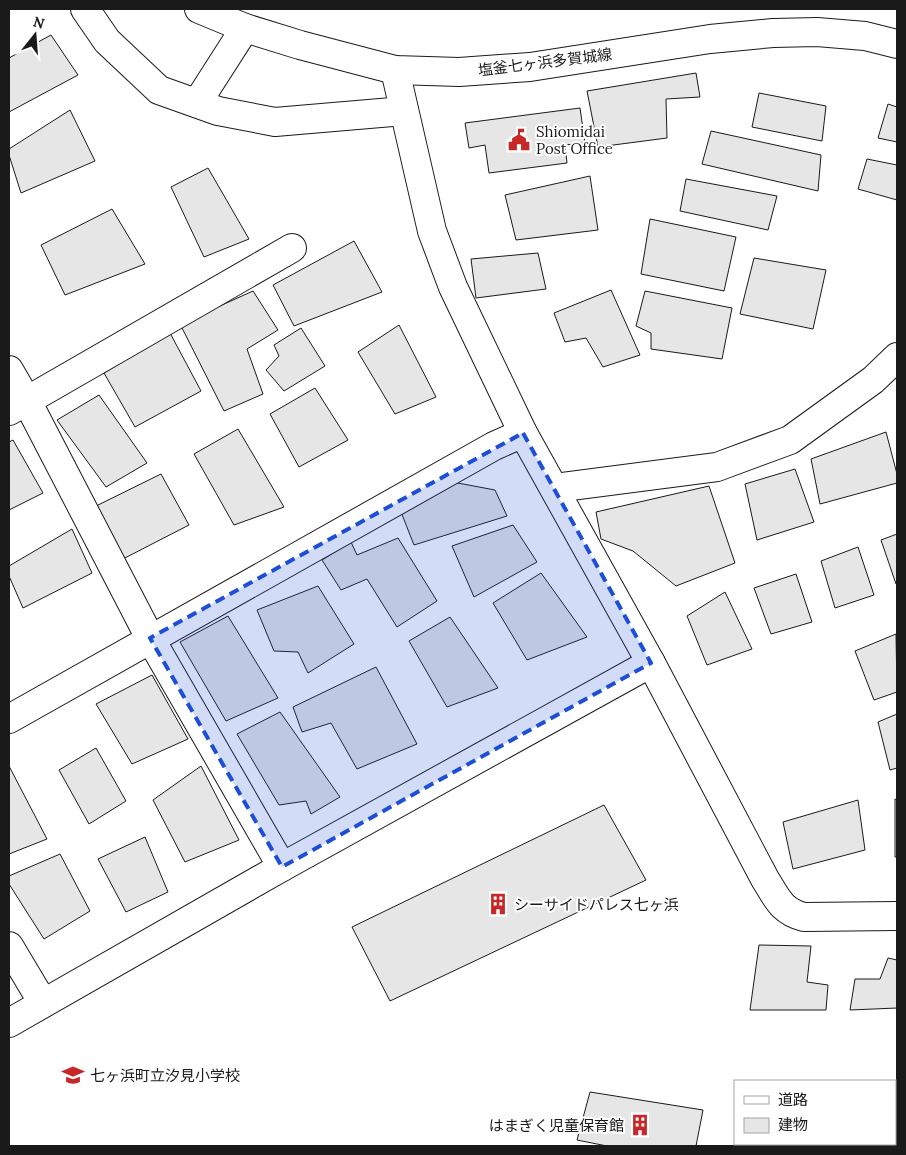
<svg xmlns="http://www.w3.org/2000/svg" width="906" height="1155" font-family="Lora,'Noto Sans JP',serif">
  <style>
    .building { fill: #e6e6e6; stroke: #1a1a1a }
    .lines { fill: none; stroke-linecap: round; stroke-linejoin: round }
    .street-casing { stroke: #1a1a1a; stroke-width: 30 }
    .secondary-casing { stroke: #1a1a1a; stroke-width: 30 }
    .primary-casing { stroke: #1a1a1a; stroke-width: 30 }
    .street { stroke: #fff; stroke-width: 28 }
    .secondary { stroke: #fff; stroke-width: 28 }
    .primary { stroke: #fff; stroke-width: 28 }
    .marked { fill: #1d4ed8; fill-opacity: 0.2; stroke: #1d4ed8; stroke-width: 4; stroke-dasharray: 10 6; stroke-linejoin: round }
    .labels { text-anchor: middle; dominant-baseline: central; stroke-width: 4; stroke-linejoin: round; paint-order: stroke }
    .street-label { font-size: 15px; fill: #1a1a1a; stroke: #fff }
    .poi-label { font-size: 15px; fill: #1a1a1a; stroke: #fff; text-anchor: start }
  </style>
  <rect width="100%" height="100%" fill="#fff"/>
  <g class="building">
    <polygon points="51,35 78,75 9,112 9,58"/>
    <polygon points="696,73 700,97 666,99 667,138 598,147 587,91"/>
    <polygon points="759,93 826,106 822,141 752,127"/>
    <polygon points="888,104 897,107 897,142 878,138"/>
    <polygon points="580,108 585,143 565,145 567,163 489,173 485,145 469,148 465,123"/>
    <polygon points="70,110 95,161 21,193 9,155 9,149"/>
    <polygon points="711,131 821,155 818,191 702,164"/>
    <polygon points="867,159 897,165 897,200 858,189"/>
    <polygon points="208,168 249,239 204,257 171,187"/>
    <polygon points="590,176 598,230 516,240 505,195"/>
    <polygon points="686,179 777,196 768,230 680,211"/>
    <polygon points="112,209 145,264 65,295 41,245"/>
    <polygon points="650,219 736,237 724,291 641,274"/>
    <polygon points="354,241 382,292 294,326 273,285"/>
    <polygon points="538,253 546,289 476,298 471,259"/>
    <polygon points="754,258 826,270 813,329 740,314"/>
    <polygon points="611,290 640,355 603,367 586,338 565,342 554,313"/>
    <polygon points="253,291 278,330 247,349 263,394 224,411 180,324"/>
    <polygon points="645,291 732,308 722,359 651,349 651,333 636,326"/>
    <polygon points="399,325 436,397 395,414 358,352"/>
    <polygon points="301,328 325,366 284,391 266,370 279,356 274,345"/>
    <polygon points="170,333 201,391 135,427 104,373"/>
    <polygon points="315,388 348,440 299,467 270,414"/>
    <polygon points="99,395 147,463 106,487 57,420"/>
    <polygon points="238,429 284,507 234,525 194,454"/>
    <polygon points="886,432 897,474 897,483 820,504 811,459"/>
    <polygon points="13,440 43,493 9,510 9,442"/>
    <polygon points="795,469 814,522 757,540 745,484"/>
    <polygon points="161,474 189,525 119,561 94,507"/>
    <polygon points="447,481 495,490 507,516 414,545 401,512"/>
    <polygon points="709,486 735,563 676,586 633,551 601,539 596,512"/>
    <polygon points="513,525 537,562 474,597 452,546"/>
    <polygon points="72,529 92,573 23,608 9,576 9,566"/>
    <polygon points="897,534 897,584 896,584 881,540"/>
    <polygon points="398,538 437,601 397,627 367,579 341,590 322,560 351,542 357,555"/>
    <polygon points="858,547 874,595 835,608 821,561"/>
    <polygon points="541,573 587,637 527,660 493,603"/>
    <polygon points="796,574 812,622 771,634 754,588"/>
    <polygon points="318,586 354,644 308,673 298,652 274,651 257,610"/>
    <polygon points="725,592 752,649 707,665 687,616"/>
    <polygon points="228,616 278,698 226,721 180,642"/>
    <polygon points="450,617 498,688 447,707 409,641"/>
    <polygon points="896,634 897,692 874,700 855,651"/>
    <polygon points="376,667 417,744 357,769 331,723 302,732 293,707"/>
    <polygon points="152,675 188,739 132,764 96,704"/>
    <polygon points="280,712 340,797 311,814 306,801 279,805 237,734"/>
    <polygon points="897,714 897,768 890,770 878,722"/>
    <polygon points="96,748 126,801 89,824 59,770"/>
    <polygon points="9,766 47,839 9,854"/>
    <polygon points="201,766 239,840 185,862 153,800"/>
    <polygon points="895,799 897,800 897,857 895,857"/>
    <polygon points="858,800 865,850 793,869 783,822"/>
    <polygon points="604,805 646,880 390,1001 352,927"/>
    <polygon points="145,837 168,892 126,912 98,859"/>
    <polygon points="60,854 90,911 44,939 9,884 9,876"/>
    <polygon points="759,945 811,946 807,982 828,985 826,1010 750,1010"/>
    <polygon points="888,958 897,960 897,1008 850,1010 855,979 880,979"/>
    <polygon points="590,1092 703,1110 696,1146 607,1146 577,1140"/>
  </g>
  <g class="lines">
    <g class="street-casing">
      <g id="street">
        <polyline points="85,9 107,41 159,90 218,111 275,122 404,111"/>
        <polyline points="197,103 245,28"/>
        <polyline points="9,370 27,401 150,638 282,867"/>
        <polyline points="9,411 292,248"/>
        <polyline points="555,488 717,467 790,440 873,380 897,357"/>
        <polyline points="9,719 494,446 523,433"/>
        <polyline points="9,946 43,1003"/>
        <polyline points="9,1023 282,867 651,663"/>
        <polyline points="895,1096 897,1096"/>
        <polyline points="784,1146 784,1144"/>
      </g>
    </g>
    <g class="secondary-casing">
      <path id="secondary" d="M395,70L432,231L453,287L523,433L651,663L765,879C777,898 781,911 804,917L897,916"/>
    </g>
    <g class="primary-casing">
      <polyline id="primary" points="199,9 245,28 300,45 395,70 459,72 530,67 710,39 773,33 817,32 865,36 897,44"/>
    </g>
    <use href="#street" class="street"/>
    <use href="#secondary" class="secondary"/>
    <use href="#primary" class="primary"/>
  </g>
  <path class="marked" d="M523,433L651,663L282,867L150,638Z"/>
  <defs>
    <g id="civic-bare" transform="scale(1.725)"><path d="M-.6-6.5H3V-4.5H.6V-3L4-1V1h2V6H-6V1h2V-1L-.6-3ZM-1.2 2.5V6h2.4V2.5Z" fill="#c62828" stroke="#fff" stroke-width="2.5" paint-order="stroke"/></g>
    <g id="building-bare" transform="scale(1.725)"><path d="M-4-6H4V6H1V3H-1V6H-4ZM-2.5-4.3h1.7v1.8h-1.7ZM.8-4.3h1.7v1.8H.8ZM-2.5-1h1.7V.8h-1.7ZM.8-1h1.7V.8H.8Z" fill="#c62828" stroke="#fff" stroke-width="2.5" paint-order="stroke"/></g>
    <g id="school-bare" transform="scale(1.725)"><path d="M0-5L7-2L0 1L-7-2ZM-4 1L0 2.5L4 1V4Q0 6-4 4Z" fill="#c62828" stroke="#fff" stroke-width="2.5" paint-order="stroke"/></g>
  </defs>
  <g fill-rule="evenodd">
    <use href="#civic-bare" x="519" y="140"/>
    <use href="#building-bare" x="498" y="904"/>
    <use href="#school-bare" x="73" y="1075"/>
    <use href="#building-bare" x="640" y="1125"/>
  </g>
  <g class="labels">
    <g class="street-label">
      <text transform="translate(545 62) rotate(-7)">塩釜七ヶ浜多賀城線</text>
    </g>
    <g class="poi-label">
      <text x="536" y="131">Shiomidai<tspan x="536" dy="17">Post Office</tspan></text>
      <text x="514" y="904">シーサイドパレス七ヶ浜</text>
      <text x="90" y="1075">七ヶ浜町立汐見小学校</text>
      <text x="624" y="1125" text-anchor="end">はまぎく児童保育館</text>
    </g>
  </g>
  <rect width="906" height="1155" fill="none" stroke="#1a1a1a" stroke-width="20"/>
  <rect x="734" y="1080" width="162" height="65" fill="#ffffff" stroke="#a3a3a3"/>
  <rect x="744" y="1096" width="25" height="8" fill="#ffffff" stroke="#a3a3a3"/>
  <text x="778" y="1105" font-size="15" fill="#1a1a1a">道路</text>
  <rect x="744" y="1118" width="25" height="15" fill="#e6e6e6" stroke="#a3a3a3"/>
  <text x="778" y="1130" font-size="15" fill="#1a1a1a">建物</text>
  <g transform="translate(35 35) rotate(17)" stroke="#ffffff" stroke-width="4" paint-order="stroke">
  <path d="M0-4L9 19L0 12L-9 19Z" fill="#1a1a1a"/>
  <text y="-8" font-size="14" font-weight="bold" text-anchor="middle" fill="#1a1a1a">N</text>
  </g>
</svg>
